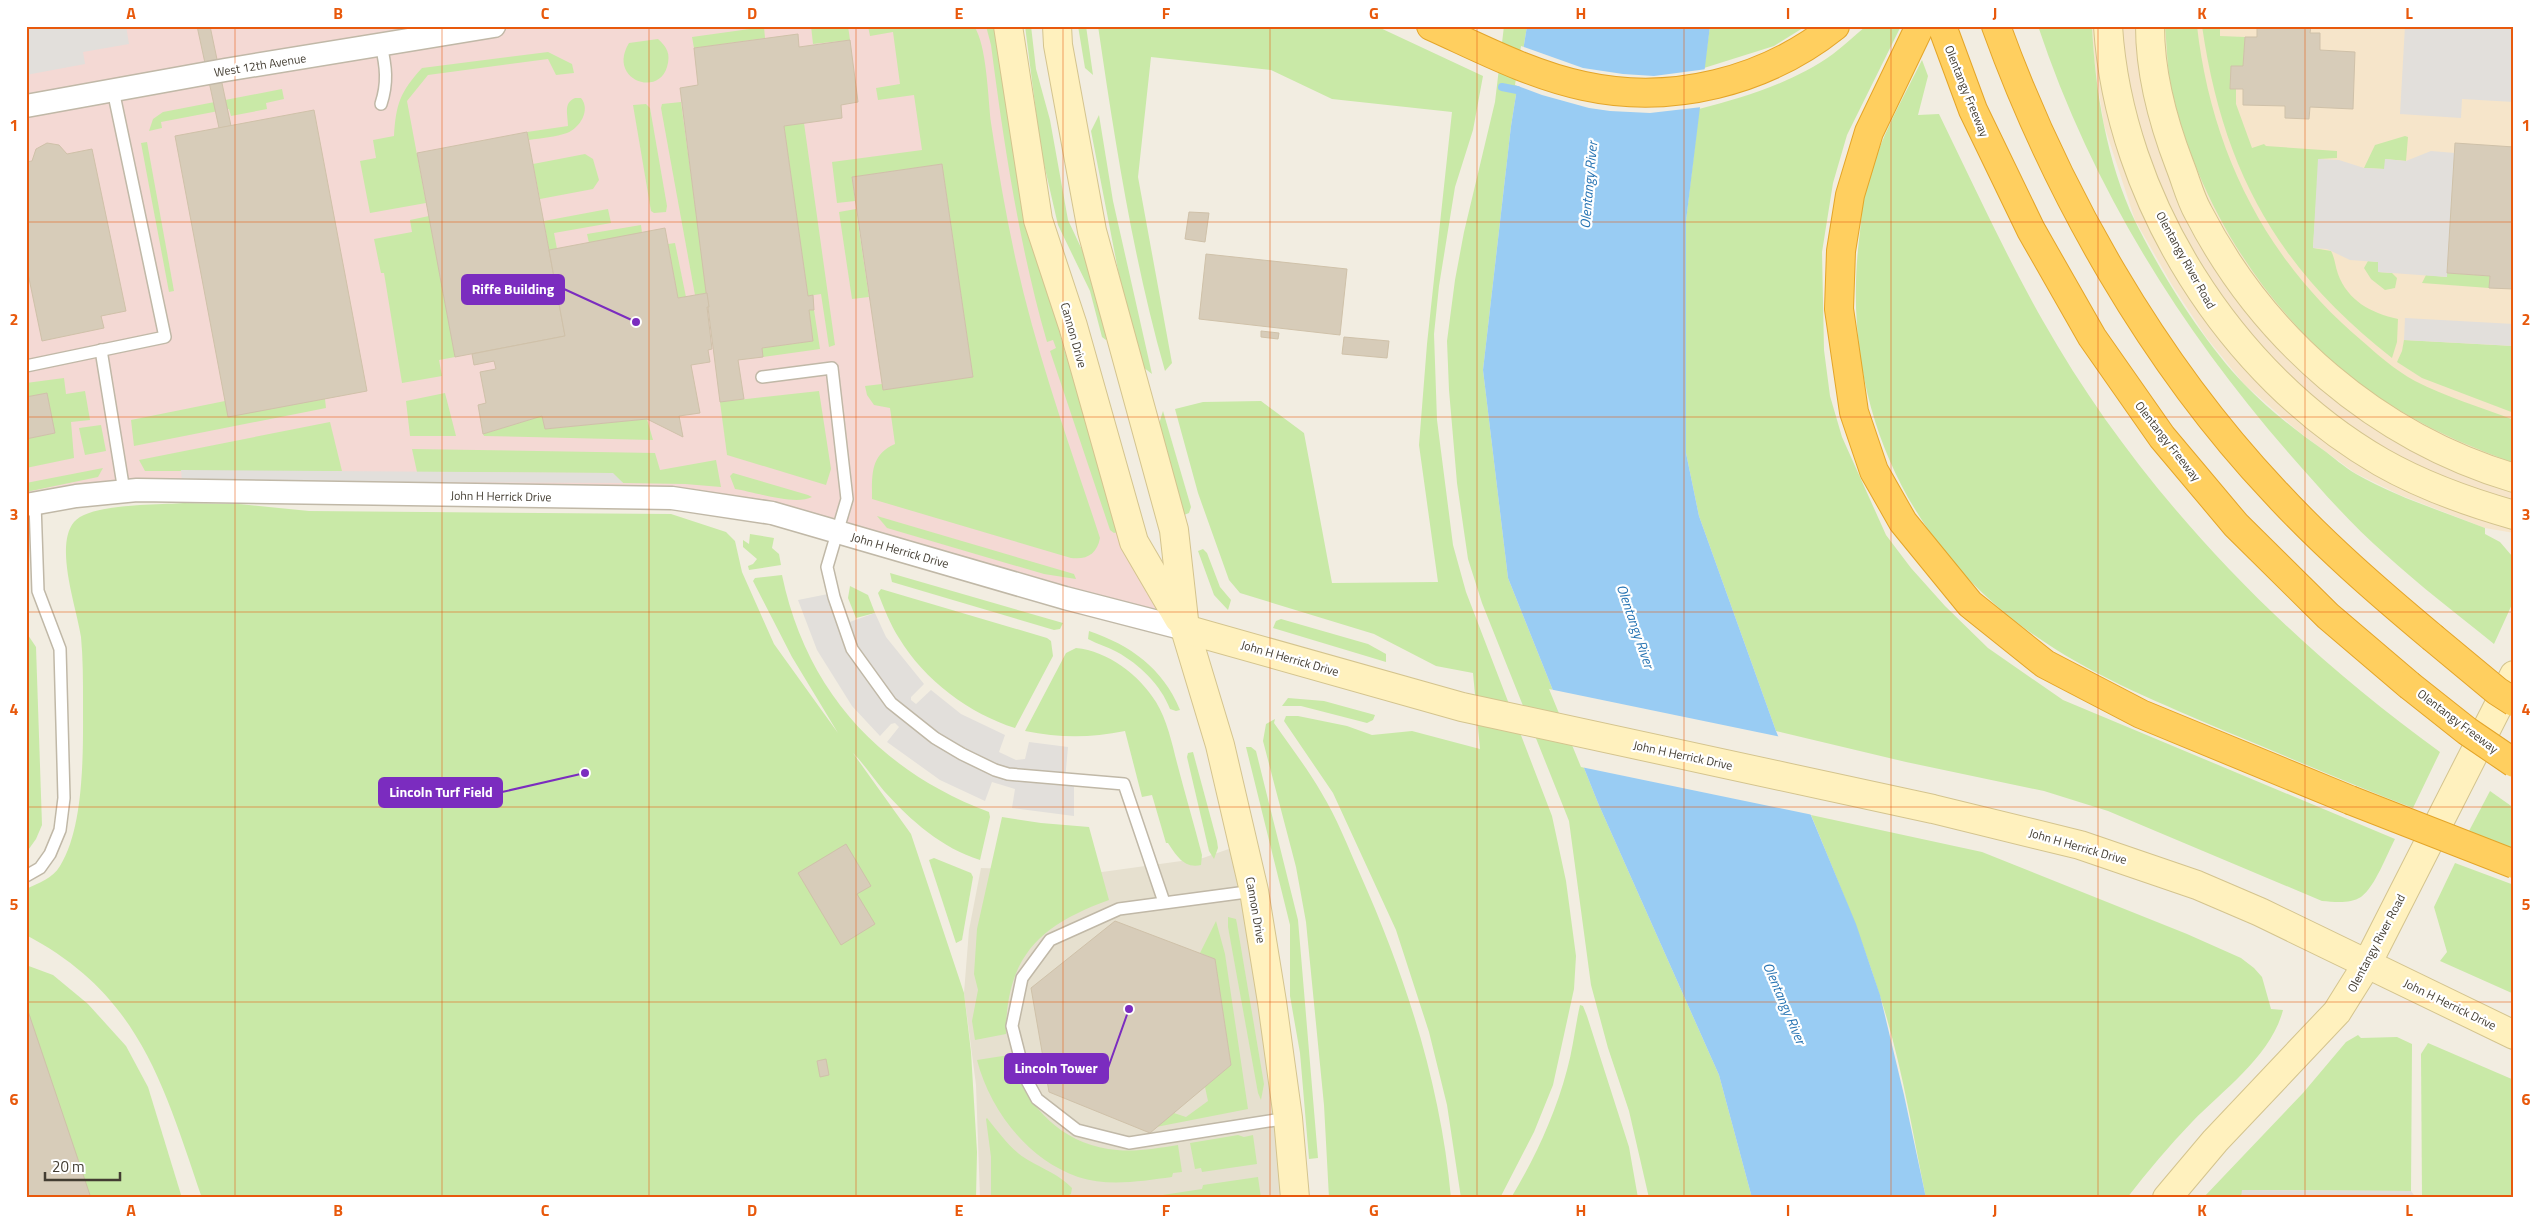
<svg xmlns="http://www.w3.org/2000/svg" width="2540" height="1224" font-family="'Titillium Web',sans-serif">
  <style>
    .residential { fill: #e6e0cf }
    .commercial { fill: #f6e5ca }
    .medical { fill: #f4d9d4 }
    .green { fill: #c9e9a7 }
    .parking { fill: #e2dfdb }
    .water { fill: #99ccf3 }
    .pier { fill: #f2ede1 }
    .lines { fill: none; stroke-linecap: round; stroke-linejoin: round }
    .stream { stroke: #99ccf3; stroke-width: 8 }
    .building { fill: #d7ccb9; stroke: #cfc1a9 }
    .lane-casing { stroke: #c0b8a7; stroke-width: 14 }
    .street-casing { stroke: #c0b8a7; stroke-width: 25 }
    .secondary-casing { stroke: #d4c48e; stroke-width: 30 }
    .highway-casing { stroke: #e4a529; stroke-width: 30 }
    .lane { stroke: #fff; stroke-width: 11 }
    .street { stroke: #fff; stroke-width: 22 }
    .secondary { stroke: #fff1be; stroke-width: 28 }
    .highway { stroke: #ffcf5f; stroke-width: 28 }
    .highway-bridge-casing { stroke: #e4a529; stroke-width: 30; stroke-linecap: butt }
    .highway-bridge { stroke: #ffcf5f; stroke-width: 28 }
    .grid { fill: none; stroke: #e8590c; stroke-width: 1; stroke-opacity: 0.55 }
    .labels { text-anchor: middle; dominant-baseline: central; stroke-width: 4.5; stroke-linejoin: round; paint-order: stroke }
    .street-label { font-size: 12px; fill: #433d32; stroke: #fff }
    .water-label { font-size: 14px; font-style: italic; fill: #2774b3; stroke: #fff }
    .leader { fill: none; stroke: #7b2cbf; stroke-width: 2 }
    .callout-dot { fill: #7b2cbf; stroke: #fff; stroke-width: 2 }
    .callout { fill: #7b2cbf; stroke: #7b2cbf; stroke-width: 2 }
    .callout-label { font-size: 14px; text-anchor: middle; font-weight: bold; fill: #fff }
    .neatline { fill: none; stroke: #e8590c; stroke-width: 2 }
    .grid-label { font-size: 16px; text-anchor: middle; font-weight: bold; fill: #e8590c }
  </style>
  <rect width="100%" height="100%" fill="#f2ede1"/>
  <polygon class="residential" points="1243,844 1295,1198 980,1198 976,1085 964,993 969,930 981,868 1102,872 1203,858"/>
  <polygon class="commercial" points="2092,26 2514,26 2514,533 2485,528 2400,495 2355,473 2299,432 2244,384 2206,337 2172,285 2135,220 2104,125 2094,59"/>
  <polygon class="medical" points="26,26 1008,26 1097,417 1185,629 772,513 203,491 26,505"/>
  <g class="green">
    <polygon points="811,26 848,26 850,40 813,44"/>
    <path d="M868,26H974C987,45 988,99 991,123C998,169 1006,216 1016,261C1037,356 1070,446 1100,538C1097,554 1087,560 1071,558L872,499C872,475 870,455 895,444L890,408L874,405L867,395L865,386L882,384L883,390L973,377L942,164L852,177L855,201L837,203L832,162L922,150L914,95L878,100L876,88L900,84L893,32L870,36Z"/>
    <path d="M986,26H995L1033,227L1063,346L1121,531L1114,533L1110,530L1050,351L1056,348L1053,340L1047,342C1019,245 1004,145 991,45Z"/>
    <polygon points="1025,26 1031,26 1036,69 1050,120 1068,220 1092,271 1107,335 1106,340 1102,337 1090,291 1058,225 1041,151"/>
    <polygon points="1078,26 1086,26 1093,75 1085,68"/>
    <path d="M1098,26H1376L1483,76L1473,130L1455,187L1439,286L1434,334L1437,420L1453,545L1466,592L1552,816L1566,881L1576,956L1574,989L1553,1085L1534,1132L1500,1198H1461L1447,1105L1429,1032L1396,930L1333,793L1284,721L1286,716H1298L1347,726L1372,735L1412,731L1480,749L1473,673L1436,666L1374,634L1240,593L1229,580L1198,493L1175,409L1203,402L1261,401L1304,433L1332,583L1438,582L1419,445L1427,344L1452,112L1332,99L1271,70L1151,57L1138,177L1172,363L1165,371C1133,258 1115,142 1098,26Z"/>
    <polygon points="1504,26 1527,26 1511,126 1483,370 1508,578 1598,803 1719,1075 1752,1198 1649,1198 1629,1111 1608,1048 1591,985 1569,821 1482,603 1468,559 1457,483 1449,390 1447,341 1455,280 1464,232 1495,102"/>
    <polygon points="1710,26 1806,26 1774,46 1704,68"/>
    <path d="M1866,26H1901L1847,135L1833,183L1822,252L1824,350L1830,396L1842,437L1886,535L1911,568L1945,606L1988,648L2063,700L2395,839C2387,854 2375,887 2361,897C2350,904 2335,902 2322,901L2108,811L2044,791L1906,762L1776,731L1699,516L1686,453V221L1699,109C1746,97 1794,82 1833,54C1845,45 1855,35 1866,26Z"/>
    <path d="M2038,26H2092C2095,90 2107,163 2135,221C2161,274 2203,341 2244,384C2267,408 2295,430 2322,449C2333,457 2344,467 2356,474C2396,497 2442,511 2485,528V534L2500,542L2512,556L2514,600L2494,644C2457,614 2420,586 2385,554C2352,525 2322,491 2293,458C2181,330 2092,188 2038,26Z"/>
    <path d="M2165,26H2197C2211,150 2265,259 2361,340C2378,355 2395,370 2415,381C2446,397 2481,407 2514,420V463C2476,449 2439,434 2404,413C2286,344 2200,219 2171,86C2167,67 2167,46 2165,26Z"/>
    <path d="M2202,26H2220V36L2245,37L2243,66L2231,67L2230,88L2236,89V104L2252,148L2264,144L2266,146L2337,151V158L2319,159L2313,248L2331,251C2335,258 2335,266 2338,274C2348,301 2371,313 2398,319L2397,342L2392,358C2277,268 2223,170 2202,26Z"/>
    <polygon points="764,27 765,38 694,48 692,37"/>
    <path d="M658,39C667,47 671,54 667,67C658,98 607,79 629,43Z"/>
    <path d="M548,52L572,64L574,73L556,75L548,59L428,75L407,101L426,203L370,213L360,161L376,158L373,140L394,136C396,104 400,92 422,68Z"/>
    <path d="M1922,60L1928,76L1918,115L1939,114C1973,184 2005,254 2043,321C2139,491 2282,638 2440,752L2413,808C2350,784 2288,757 2225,731C2163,704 2099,679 2043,641C1907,551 1840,402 1859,240C1861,226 1861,212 1864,198C1874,149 1900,104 1922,60Z"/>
    <polygon points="282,89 284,99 266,103 267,109 231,116 229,109 161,122 162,128 149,131 153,119 163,112"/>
    <path d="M575,98H581C591,110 580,128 567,133C556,137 541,138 529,140L527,132L568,126C568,114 563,103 575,98Z"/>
    <polygon points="681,102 707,293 695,295 661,108 662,104"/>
    <polygon points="646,104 650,108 667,206 666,212 654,213 651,211 633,105"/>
    <polygon points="1099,115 1113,201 1152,374 1143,367 1139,359 1118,270 1091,131"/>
    <polygon points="804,123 835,345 829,347 821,294 808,296 784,126"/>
    <polygon points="2405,136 2408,137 2406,161 2385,159 2385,169 2364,168 2375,145"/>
    <polygon points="147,142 174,291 169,292 141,143"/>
    <polygon points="585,154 593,159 599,180 593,189 540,199 533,164"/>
    <polygon points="608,209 611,223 554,233 557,249 549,250 544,221"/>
    <polygon points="856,209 869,297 852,299 839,212"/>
    <polygon points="429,216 455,357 439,360 442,376 402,383 384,273 381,273 374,239 412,232 410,220"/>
    <polygon points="641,225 642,233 589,243 587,234"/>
    <polygon points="675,243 686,297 678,298 668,244"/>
    <polygon points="2368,261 2378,262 2378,272 2392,273 2397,278 2395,288 2385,290 2371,279 2364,268"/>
    <polygon points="2447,273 2490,276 2489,288 2422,283 2426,275 2447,277"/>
    <polygon points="809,310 814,310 820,349 763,357 762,348 813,341"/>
    <polygon points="2404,340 2514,346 2514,413 2422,378 2397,362 2402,351"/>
    <polygon points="64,378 66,394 85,391 90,420 71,422 74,458 26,468 26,439 55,433 47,393 26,397 26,383"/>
    <polygon points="819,391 831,469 826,485 727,455 720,402"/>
    <polygon points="445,393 456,436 410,436 406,401"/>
    <polygon points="325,399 326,408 134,446 131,420 225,401"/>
    <polygon points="1163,411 1191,507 1189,513 1184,515 1159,424"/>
    <polygon points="542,416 545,429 647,419 653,440 484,436 483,434"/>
    <polygon points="330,422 342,471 145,471 139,460"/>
    <polygon points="101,425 106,451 85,455 79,428"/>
    <polygon points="412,449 655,453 660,470 716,460 721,487 685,484 623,483 612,473 417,472"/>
    <polygon points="103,468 98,477 26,492 26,483"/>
    <path d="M733,473L808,495L812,497C795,506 755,492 735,489L730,476Z"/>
    <path d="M184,503L239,504L309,511L671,514L726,532L735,541L742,572L774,644L838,733L792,657L753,581L755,578L782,575C806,691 880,771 989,812L990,817L980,860C942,848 911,821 884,791C874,779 864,764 853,753L911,834L964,993L971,1052L977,1152L976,1198H202C163,1084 140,995 26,935V889C39,883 53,878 60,866C85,826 83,748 83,702C83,681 83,658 81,637C77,609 54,546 74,522C90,503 160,505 184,503Z"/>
    <polygon points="877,516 1074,574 1076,579 1044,574 887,528"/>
    <polygon points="750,534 774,538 772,548 779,554 781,565 749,570 748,566 753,564 757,559 743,547 743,540 749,544"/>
    <polygon points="1203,549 1207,553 1220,587 1231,600 1228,610 1214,595 1198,551"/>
    <polygon points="890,573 1063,623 1060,629 1054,630 892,582"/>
    <polygon points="850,586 868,595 875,613 856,618 848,598"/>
    <path d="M881,589L1047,638L1051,641L1053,656L1015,728C970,714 924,680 899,638C890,624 884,608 878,593Z"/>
    <polygon points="1281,619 1368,644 1386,654 1386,662 1273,628 1276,621"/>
    <path d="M1089,631C1130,645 1163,668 1180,710L1176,711L1170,709C1161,685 1139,664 1117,652C1108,647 1097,644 1088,639Z"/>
    <polygon points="26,632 36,647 42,825 36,839 26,853"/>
    <path d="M1076,648C1108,651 1139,675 1156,702C1167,720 1172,743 1177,763C1185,794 1194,824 1202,855L1201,865C1184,869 1176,855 1168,843H1166L1152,795L1142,797L1125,731C1090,738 1060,738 1025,731L1066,653Z"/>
    <polygon points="1288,698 1324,701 1375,715 1373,720 1367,723 1301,706 1282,706"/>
    <path d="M1275,719L1274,723C1290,746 1307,768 1321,792C1337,818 1348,847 1360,874C1406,977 1441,1086 1451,1198H1329L1324,1105L1306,922L1296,867L1263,741L1266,724Z"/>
    <polygon points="1246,747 1251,747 1256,751 1298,920 1318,1158 1309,1159 1300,1053 1290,996 1290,925"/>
    <polygon points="1193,752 1217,841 1218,848 1214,859 1209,851 1187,757 1188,753"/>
    <polygon points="2490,791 2514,808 2514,849 2469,831"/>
    <path d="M1811,815L1982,852L2187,934L2241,958L2254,968L2262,977L2271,1009L2283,1010C2271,1056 2224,1089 2192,1122C2169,1146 2147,1172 2127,1198H1926C1912,1130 1901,1059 1879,993C1860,932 1835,874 1811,815Z"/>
    <path d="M1002,817L1041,823L1089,827L1109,900C1040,925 1006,956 1006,1034L975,1040L972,1021L978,990L974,974L977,929Z"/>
    <polygon points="934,858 971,873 973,877 962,940 956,943 929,860"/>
    <polygon points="2455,863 2514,885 2514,994 2440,961 2447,952 2434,907"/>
    <polygon points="1228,917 1236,919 1237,924 1264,1084 1261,1100 1258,1093 1228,927"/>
    <polygon points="1216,921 1225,954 1248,1109 1156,1127 1174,1113 1186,1117 1208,1101 1205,1087 1231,1065 1215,959 1200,953"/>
    <polygon points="26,965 53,975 88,1004 126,1046 148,1087 182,1198 26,1198"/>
    <path d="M1580,1005L1583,1006L1587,1016L1629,1147L1638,1198H1511C1535,1158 1555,1115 1567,1070C1573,1049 1575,1027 1580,1005Z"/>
    <polygon points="2358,1035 2361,1038 2397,1037 2412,1044 2411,1191 2243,1190 2241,1198 2203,1198 2303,1093 2346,1042"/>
    <polygon points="2428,1043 2514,1080 2514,1198 2422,1198 2421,1054"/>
    <path d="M1009,1055C1025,1105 1062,1146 1117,1150C1137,1152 1158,1148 1178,1145L1182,1172L1173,1173L1172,1177C1142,1181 1108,1187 1078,1177C1027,1159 990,1110 977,1060Z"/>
    <path d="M987,1118C1000,1134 1011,1150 1028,1160C1043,1169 1060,1175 1072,1188L1071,1194L1063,1198H991V1157L986,1119Z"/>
    <polygon points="1238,1135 1244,1137 1253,1135 1257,1164 1202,1172 1201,1168 1195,1169 1190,1143"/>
    <polygon points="1258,1177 1261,1198 1143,1198 1202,1189 1203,1185"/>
  </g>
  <g class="parking">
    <polygon points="26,26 126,26 129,44 83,52 85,64 26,75"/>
    <polygon points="2405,26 2514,26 2514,102 2462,99 2461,118 2400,114"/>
    <polygon points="2431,151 2455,153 2447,277 2378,272 2378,262 2350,260 2327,249 2313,248 2318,159 2339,160 2364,168 2384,169 2385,159 2406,161"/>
    <polygon points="2405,318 2514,324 2514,346 2404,340"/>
    <polygon points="181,470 613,473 623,483 182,481"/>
    <polygon points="833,593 844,624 875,613 886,637 924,684 911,697 911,700 916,704 931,690 961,714 1005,735 999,752 1016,760 1025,759 1029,742 1068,747 1065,780 1074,781 1074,816 1012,808 1015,789 992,782 985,801 940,780 887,742 899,727 895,723 891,724 880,736 852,706 817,650 798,600"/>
    <polygon points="2242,1190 2411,1191 2416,1198 2241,1198"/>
  </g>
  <polygon class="water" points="1527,26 1710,26 1686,221 1686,453 1699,516 1776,731 1856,924 1880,995 1904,1095 1926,1198 1752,1198 1719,1075 1598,803 1508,578 1483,370 1511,126"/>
  <g class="pier">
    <polygon points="1521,46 1583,68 1623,74 1654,76 1707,69 1702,107 1650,113 1610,111 1589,108 1542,95 1515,85"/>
    <polygon points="1549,689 1781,737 1813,815 1581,767"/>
  </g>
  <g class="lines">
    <polyline class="stream" points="1502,87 1517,90"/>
  </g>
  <g class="building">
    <polygon points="197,26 210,26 231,126 219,128"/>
    <polygon points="2268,26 2311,26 2310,33 2320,33 2320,50 2355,52 2353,109 2310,107 2309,119 2285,118 2285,106 2243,105 2243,89 2230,89 2231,66 2243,66 2245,37 2257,37 2257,28"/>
    <polygon points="798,34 799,47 850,40 858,102 841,105 842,118 784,126 808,296 813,295 814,310 809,310 813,341 762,348 763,357 738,360 744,399 720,402 680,88 698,85 694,48"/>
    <polygon points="314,110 367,391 228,417 175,136"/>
    <polygon points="527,132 565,336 455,357 417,153"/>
    <polygon points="47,143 59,145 67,154 92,149 126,311 101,316 104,328 42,341 26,264 26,162 32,161 36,149"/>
    <polygon points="2455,143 2514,147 2514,289 2489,288 2490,276 2447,273"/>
    <polygon points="942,164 973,377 883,390 852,177"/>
    <polygon points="1189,212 1209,213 1205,242 1185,239"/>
    <polygon points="665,228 678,298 707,293 709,307 707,307 712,349 708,350 710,362 691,365 700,413 679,416 683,437 647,419 545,429 542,416 483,434 478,405 486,403 480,372 496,369 494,361 474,365 472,354 565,336 549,250"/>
    <polygon points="1206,254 1347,269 1340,335 1199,319"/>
    <polygon points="1261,331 1279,333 1278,339 1261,337"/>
    <polygon points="1344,337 1389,341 1387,358 1342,354"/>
    <polygon points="47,393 55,433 26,439 26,397"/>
    <polygon points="846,844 871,886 857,894 875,924 841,945 798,873"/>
    <polygon points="1115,921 1215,959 1231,1065 1150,1133 1049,1092 1031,988"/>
    <polygon points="26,1005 91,1198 26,1198"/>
    <polygon points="826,1059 829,1075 820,1077 817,1061"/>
  </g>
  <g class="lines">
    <g class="lane-casing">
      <g id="lane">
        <path d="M381,104C388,83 386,66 381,45"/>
        <polyline points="101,350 124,491"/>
        <polyline points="26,366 165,337 113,90"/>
        <polyline points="762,377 832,368 847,499 827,567 834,597 852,649 891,703 935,738 962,754 995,770 1008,774 1124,784 1164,902"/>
        <polyline points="26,876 40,868 50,854 60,830 64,798 60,649 38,591 35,503"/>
        <polyline points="1254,891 1119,909 1050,940 1022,978 1012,1026 1025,1077 1037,1099 1077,1130 1129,1143 1288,1118"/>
      </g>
    </g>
    <g class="street-casing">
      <g id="street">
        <polyline points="26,106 225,70 494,26"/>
        <polyline points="26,505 76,496 137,490 672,498 772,513 1065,598 1185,629"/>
      </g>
    </g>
    <g class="secondary-casing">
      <g id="secondary">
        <polyline points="1008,26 1038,220 1073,326 1134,542 1179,619"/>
        <polyline points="1057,26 1058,45 1092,231 1174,530 1185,629 1220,745 1254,891 1272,1002 1288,1118 1295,1198"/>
        <path d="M2108,26C2119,199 2230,375 2381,462C2423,486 2468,502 2514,515"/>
        <path d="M2150,26C2150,74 2163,122 2180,166C2186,181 2190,198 2198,212C2263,339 2377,437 2514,478"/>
        <polyline points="1185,629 1462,707 1933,809 2080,845 2197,885 2260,912 2514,1035"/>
        <polyline points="2167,1198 2215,1141 2337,1012 2367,964 2514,675"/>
      </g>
    </g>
    <g class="highway-casing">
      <g id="highway">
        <path d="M1431,26C1480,48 1531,75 1584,86C1671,105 1765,82 1835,26"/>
        <polyline points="1920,26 1869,132 1850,195 1841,251 1839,309 1854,412 1874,471 1903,522 1970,604 2045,664 2141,714 2350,800"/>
        <polyline points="1942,26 1973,110 2031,230 2092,337 2162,437 2236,525 2328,616 2409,685"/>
        <path d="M1996,26C2056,192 2153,363 2275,492C2324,545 2377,591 2432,637"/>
      </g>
    </g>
    <use href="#lane" class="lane"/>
    <use href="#street" class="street"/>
    <use href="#secondary" class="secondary"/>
    <use href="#highway" class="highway"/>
    <g class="highway-bridge-casing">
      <g id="highway-bridge">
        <polyline points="2432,637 2497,691 2514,702"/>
        <polyline points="2409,685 2467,731 2514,763"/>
        <polyline points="2350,800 2514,864"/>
      </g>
    </g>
    <use href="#highway-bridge" class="highway-bridge"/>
  </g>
  <path class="grid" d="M235,26V1198M442,26V1198M649,26V1198M856,26V1198M1063,26V1198M1270,26V1198M1477,26V1198M1684,26V1198M1891,26V1198M2098,26V1198M2305,26V1198M26,222H2514M26,417H2514M26,612H2514M26,807H2514M26,1002H2514"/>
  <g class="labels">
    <g class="street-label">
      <text transform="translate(260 65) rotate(-9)">West 12th Avenue</text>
      <text transform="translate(1967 91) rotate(68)">Olentangy Freeway</text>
      <text transform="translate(2186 260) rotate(61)">Olentangy River Road</text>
      <text transform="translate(1074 335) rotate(74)">Cannon Drive</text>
      <text transform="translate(2168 441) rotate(52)">Olentangy Freeway</text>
      <text transform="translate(501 496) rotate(1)">John H Herrick Drive</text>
      <text transform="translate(900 550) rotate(16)">John H Herrick Drive</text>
      <text transform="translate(1290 658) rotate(16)">John H Herrick Drive</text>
      <text transform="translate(2458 721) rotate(37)">Olentangy Freeway</text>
      <text transform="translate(1683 755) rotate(12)">John H Herrick Drive</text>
      <text transform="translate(2078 846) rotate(16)">John H Herrick Drive</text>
      <text transform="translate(1256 910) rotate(80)">Cannon Drive</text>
      <text transform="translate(2376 943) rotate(-62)">Olentangy River Road</text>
      <text transform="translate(2450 1004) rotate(26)">John H Herrick Drive</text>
    </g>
    <g class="water-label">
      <text transform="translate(1588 185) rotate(-85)">Olentangy River</text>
      <text transform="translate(1636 626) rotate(71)">Olentangy River</text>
      <text transform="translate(1785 1003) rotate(67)">Olentangy River</text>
    </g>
  </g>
  <path class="leader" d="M636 322L564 289M585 773L502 792M1129 1009L1108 1068"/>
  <g class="callout-dot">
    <circle cx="636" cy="322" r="5"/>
    <circle cx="585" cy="773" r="5"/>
    <circle cx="1129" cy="1009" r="5"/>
  </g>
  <g class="callout">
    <rect x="462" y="275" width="102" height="29" rx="5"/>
    <rect x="379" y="778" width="123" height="29" rx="5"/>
    <rect x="1005" y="1054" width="103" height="29" rx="5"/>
  </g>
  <g class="callout-label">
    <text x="513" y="294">Riffe Building</text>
    <text x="441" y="797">Lincoln Turf Field</text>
    <text x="1056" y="1073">Lincoln Tower</text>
  </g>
  <rect width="2540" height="1224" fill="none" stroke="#ffffff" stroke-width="55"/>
  <path d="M45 1172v8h75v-8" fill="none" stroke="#433d32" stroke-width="2.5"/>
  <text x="52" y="1172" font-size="15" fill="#433d32" stroke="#ffffff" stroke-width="4" paint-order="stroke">20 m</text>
  <rect x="28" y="28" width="2484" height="1168" class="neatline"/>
  <g class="grid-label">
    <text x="131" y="19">A</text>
    <text x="338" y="19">B</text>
    <text x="545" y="19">C</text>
    <text x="752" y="19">D</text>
    <text x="959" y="19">E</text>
    <text x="1166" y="19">F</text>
    <text x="1374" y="19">G</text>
    <text x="1581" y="19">H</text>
    <text x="1788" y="19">I</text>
    <text x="1995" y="19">J</text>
    <text x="2202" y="19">K</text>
    <text x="2409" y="19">L</text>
    <text x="14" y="131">1</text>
    <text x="2526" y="131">1</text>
    <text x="14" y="325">2</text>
    <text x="2526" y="325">2</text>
    <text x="14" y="520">3</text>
    <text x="2526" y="520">3</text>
    <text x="14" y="715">4</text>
    <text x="2526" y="715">4</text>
    <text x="14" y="910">5</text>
    <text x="2526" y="910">5</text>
    <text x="14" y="1105">6</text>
    <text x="2526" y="1105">6</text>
    <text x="131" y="1216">A</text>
    <text x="338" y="1216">B</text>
    <text x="545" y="1216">C</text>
    <text x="752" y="1216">D</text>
    <text x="959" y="1216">E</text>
    <text x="1166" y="1216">F</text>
    <text x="1374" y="1216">G</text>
    <text x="1581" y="1216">H</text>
    <text x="1788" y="1216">I</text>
    <text x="1995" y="1216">J</text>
    <text x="2202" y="1216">K</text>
    <text x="2409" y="1216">L</text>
  </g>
</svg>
